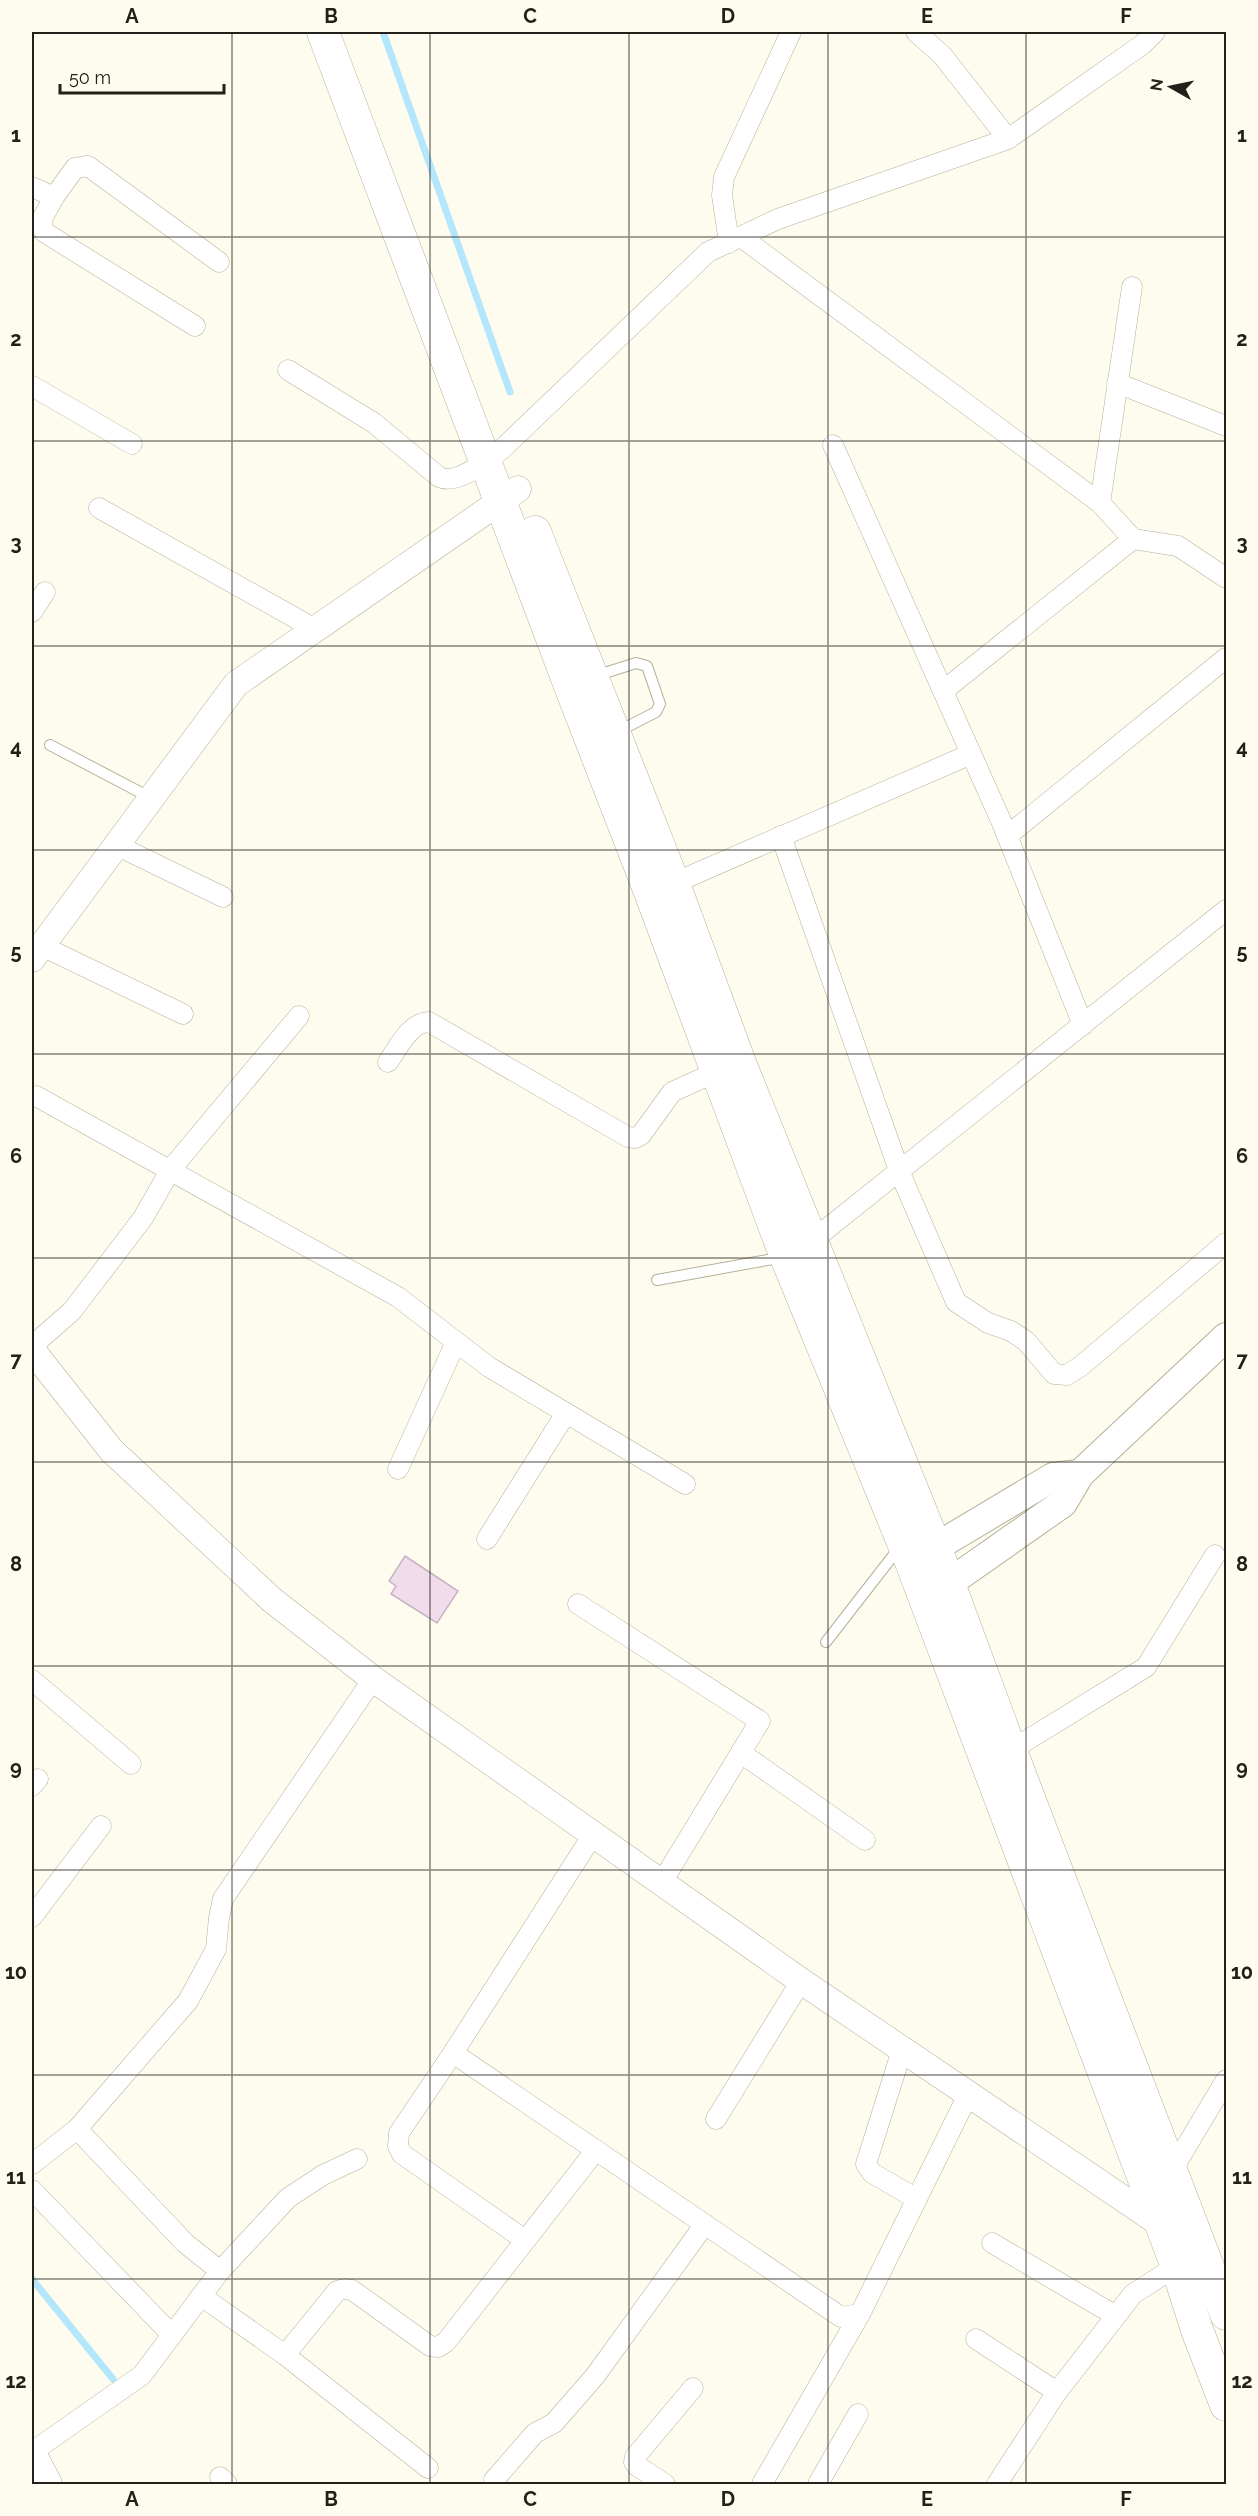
<svg xmlns="http://www.w3.org/2000/svg" width="1258" height="2516" font-family="Raleway,sans-serif">
  <style>
    .lines { fill: none; stroke-linecap: round; stroke-linejoin: round }
    .stream { stroke: #b4e7fb; stroke-width: 7 }
    .building { fill: #f0dceb; stroke: #c7b4c3; stroke-width: 1.5 }
    .service-casing { stroke: #b4b09b; stroke-width: 12 }
    .minor-casing { stroke: #b4b09b; stroke-width: 21 }
    .tertiary-casing { stroke: #b4b09b; stroke-width: 27 }
    .secondary-casing { stroke: #b4b09b; stroke-width: 30 }
    .primary-casing { stroke: #b4b09b; stroke-width: 33 }
    .service { stroke: #fff; stroke-width: 10 }
    .minor { stroke: #fff; stroke-width: 20 }
    .tertiary { stroke: #fff; stroke-width: 26 }
    .secondary { stroke: #fff; stroke-width: 28 }
    .primary { stroke: #fff; stroke-width: 32 }
    .grid { fill: none; stroke: #222018; stroke-width: 1.5; stroke-opacity: 0.55 }
    .neatline { fill: none; stroke: #222018; stroke-width: 2 }
    .grid-label { font-size: 20px; text-anchor: middle; font-weight: bold; fill: #222018 }
  </style>
  <rect width="100%" height="100%" fill="#fefcee"/>
  <g class="lines">
    <g class="stream">
      <polyline points="383,32 510,392"/>
      <polyline points="32,2279 113,2379"/>
    </g>
  </g>
  <polygon class="building" points="405,1556 458,1591 437,1623 391,1594 396,1586 389,1581"/>
  <g class="lines">
    <g class="service-casing">
      <g id="service">
        <polyline points="595,676 636,663 647,666 660,704 656,712 617,732"/>
        <polyline points="50,745 151,798"/>
        <polyline points="657,1280 784,1257"/>
        <polyline points="826,1642 899,1548"/>
      </g>
    </g>
    <g class="minor-casing">
      <g id="minor">
        <polyline points="916,32 942,55 1008,139"/>
        <polyline points="32,187 54,197"/>
        <polyline points="741,237 1100,503 1133,539"/>
        <polyline points="729,243 722,195 724,177 791,32"/>
        <polyline points="195,326 44,232 41,221 54,197 75,168 88,166 219,262"/>
        <path d="M288,370L374,423L439,477C456,486 489,460 502,449L708,252L778,219L1008,139L1143,44L1155,32"/>
        <polyline points="1117,383 1226,426"/>
        <polyline points="32,386 132,444"/>
        <polyline points="833,445 1002,823 1083,1025"/>
        <polyline points="1100,503 1132,287"/>
        <polyline points="99,508 315,629"/>
        <polyline points="32,612 45,592"/>
        <polyline points="943,691 1133,539 1178,546 1226,578"/>
        <polyline points="781,836 900,1173 956,1302 988,1323 1011,1331 1026,1341 1054,1374 1067,1375 1081,1366 1226,1243"/>
        <polyline points="1007,836 1226,658"/>
        <polyline points="116,845 223,897"/>
        <polyline points="665,887 971,754"/>
        <polyline points="42,946 183,1014"/>
        <path d="M388,1062C398,1048 410,1022 429,1022L628,1137L635,1138L641,1135L672,1092L727,1067"/>
        <polyline points="36,1096 398,1297 489,1367 685,1484"/>
        <polyline points="804,1247 1226,910"/>
        <polyline points="32,1346 72,1311 143,1218 171,1169 299,1016"/>
        <polyline points="398,1469 456,1342"/>
        <polyline points="487,1539 566,1413"/>
        <polyline points="578,1604 760,1721 662,1882"/>
        <polyline points="32,1680 131,1764"/>
        <polyline points="741,1753 865,1840"/>
        <polyline points="1003,1755 1146,1667 1215,1555"/>
        <polyline points="32,1786 38,1779"/>
        <polyline points="32,1917 101,1826"/>
        <polyline points="902,2050 866,2164 872,2173 917,2199"/>
        <polyline points="453,2053 841,2317 860,2314 968,2095"/>
        <polyline points="716,2119 801,1981"/>
        <polyline points="77,2129 185,2243 220,2271"/>
        <polyline points="32,2164 77,2129 188,2001 216,1949 219,1918 223,1899 373,1679"/>
        <polyline points="1168,2177 1226,2080"/>
        <polyline points="32,2190 172,2335"/>
        <polyline points="525,2240 402,2154 398,2146 399,2133 453,2053 594,1833"/>
        <polyline points="992,2243 1116,2316"/>
        <polyline points="201,2296 285,2355 428,2468"/>
        <polyline points="976,2339 1057,2392"/>
        <polyline points="285,2355 337,2291 344,2289 352,2290 430,2346 438,2347 446,2342 596,2150"/>
        <polyline points="32,2452 142,2375 220,2271 288,2198 323,2175 357,2159"/>
        <polyline points="220,2477 227,2484"/>
        <polyline points="494,2480 535,2433 554,2423 595,2376 705,2224"/>
        <polyline points="665,2484 637,2466 634,2462 635,2457 693,2388"/>
        <polyline points="762,2484 860,2314"/>
        <polyline points="818,2484 858,2414"/>
        <polyline points="997,2484 1057,2392 1133,2294 1186,2260"/>
      </g>
    </g>
    <g class="tertiary-casing">
      <g id="tertiary">
        <polyline points="32,959 236,684 518,489"/>
        <polyline points="32,1345 36,1355 112,1451 272,1600 373,1679 801,1981 1168,2229"/>
        <polyline points="32,2451 49,2484"/>
      </g>
    </g>
    <g class="secondary-casing">
      <g id="secondary">
        <polyline points="916,1559 1053,1477 1080,1474"/>
        <polyline points="929,1594 949,1583 1063,1503 1080,1474 1226,1337"/>
      </g>
    </g>
    <g class="primary-casing">
      <g id="primary">
        <polyline points="323,32 570,686 650,892 784,1252 911,1562 1176,2264 1197,2330 1226,2405"/>
        <polyline points="535,532 674,884 740,1063 935,1546 1011,1751 1226,2314"/>
      </g>
    </g>
    <use href="#service" class="service"/>
    <use href="#minor" class="minor"/>
    <use href="#tertiary" class="tertiary"/>
    <use href="#secondary" class="secondary"/>
    <use href="#primary" class="primary"/>
  </g>
  <path class="grid" d="M232,32V2484M430,32V2484M629,32V2484M828,32V2484M1026,32V2484M32,237H1226M32,441H1226M32,646H1226M32,850H1226M32,1054H1226M32,1258H1226M32,1462H1226M32,1666H1226M32,1870H1226M32,2075H1226M32,2279H1226"/>
  <rect width="1258" height="2516" fill="none" stroke="#fefcee" stroke-width="66"/>
  <g transform="translate(1171 87) rotate(279)" stroke="#fefcee" stroke-width="4.5" paint-order="stroke">
  <path d="M0-4.5L10 22L0 15L-10 22Z" fill="#222018"/>
  <text y="-9" font-size="16" font-weight="bold" text-anchor="middle" fill="#222018">N</text>
  </g>
  <path d="M60 84v9h164v-9" fill="none" stroke="#222018" stroke-width="3"/>
  <text x="69" y="84" font-size="18" fill="#222018" stroke="#fefcee" stroke-width="4.5" paint-order="stroke">50 m</text>
  <rect x="33" y="33" width="1192" height="2450" class="neatline"/>
  <g class="grid-label">
    <text x="132" y="23">A</text>
    <text x="331" y="23">B</text>
    <text x="530" y="23">C</text>
    <text x="728" y="23">D</text>
    <text x="927" y="23">E</text>
    <text x="1126" y="23">F</text>
    <text x="16" y="142">1</text>
    <text x="1242" y="142">1</text>
    <text x="16" y="346">2</text>
    <text x="1242" y="346">2</text>
    <text x="16" y="550">3</text>
    <text x="1242" y="550">3</text>
    <text x="16" y="754">4</text>
    <text x="1242" y="754">4</text>
    <text x="16" y="959">5</text>
    <text x="1242" y="959">5</text>
    <text x="16" y="1163">6</text>
    <text x="1242" y="1163">6</text>
    <text x="16" y="1367">7</text>
    <text x="1242" y="1367">7</text>
    <text x="16" y="1571">8</text>
    <text x="1242" y="1571">8</text>
    <text x="16" y="1775">9</text>
    <text x="1242" y="1775">9</text>
    <text x="16" y="1979">10</text>
    <text x="1242" y="1979">10</text>
    <text x="16" y="2184">11</text>
    <text x="1242" y="2184">11</text>
    <text x="16" y="2388">12</text>
    <text x="1242" y="2388">12</text>
    <text x="132" y="2506">A</text>
    <text x="331" y="2506">B</text>
    <text x="530" y="2506">C</text>
    <text x="728" y="2506">D</text>
    <text x="927" y="2506">E</text>
    <text x="1126" y="2506">F</text>
  </g>
</svg>
